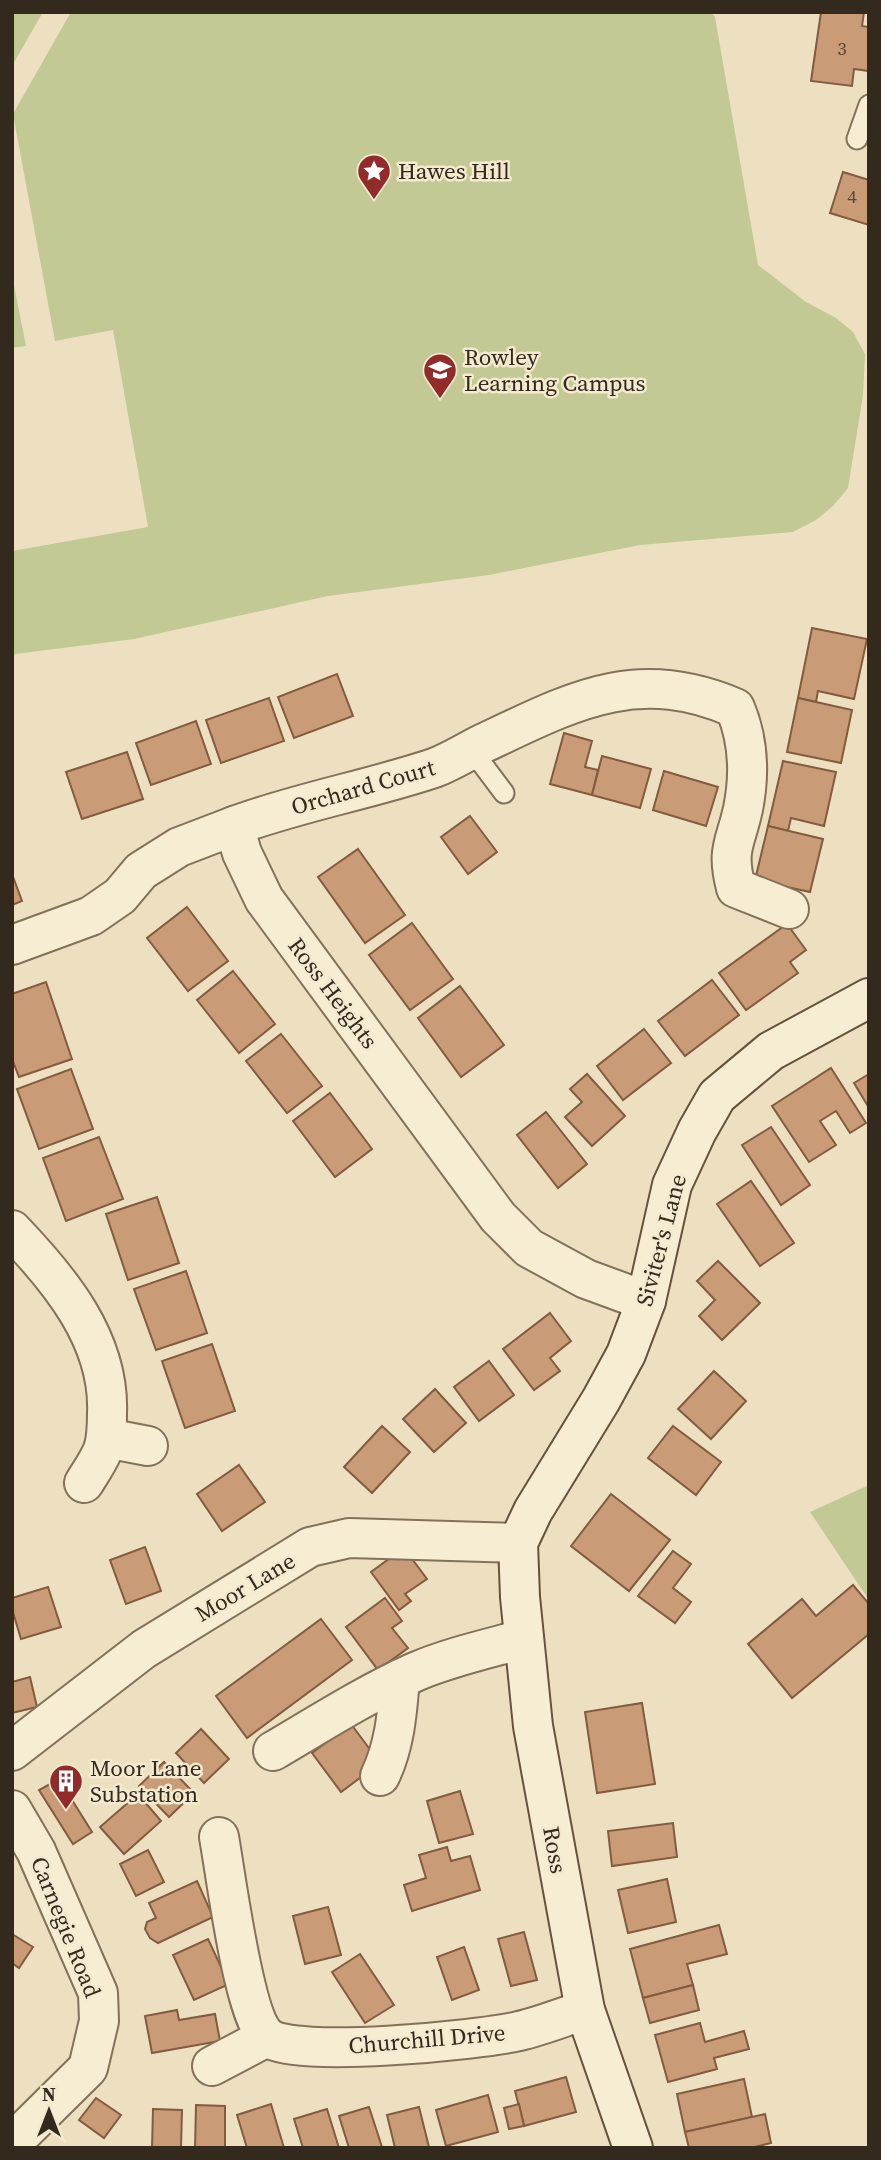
<svg xmlns="http://www.w3.org/2000/svg" width="881" height="2160" font-family="'Source Serif 4',serif">
  <style>
    .green { fill: #c2c995 }
    .building { fill: #c99b77; stroke: #835b3f; stroke-width: 2 }
    .lines { fill: none; stroke-linecap: round; stroke-linejoin: round }
    .lane-casing { stroke: #847159; stroke-width: 23 }
    .street-casing { stroke: #847159; stroke-width: 42 }
    .secondary-casing { stroke: #66523c; stroke-width: 42 }
    .lane { stroke: #f7edd3; stroke-width: 19 }
    .street { stroke: #f7edd3; stroke-width: 38 }
    .secondary { stroke: #f7edd3; stroke-width: 38 }
    .labels { text-anchor: middle; dominant-baseline: central; stroke-width: 5; stroke-linejoin: round; paint-order: stroke }
    .number-label { font-size: 19px; fill: #594634 }
    .poi-label { font-size: 23px; fill: #34291d; stroke: #f4eacf; text-anchor: start }
    .street-label { font-size: 23px; fill: #34291d; stroke: #f4eacf }
  </style>
  <rect width="100%" height="100%" fill="#ece0c0"/>
  <g class="green">
    <polygon points="12,12 43,12 12,66"/>
    <polygon points="71,12 711,12 715,17 758,265 806,302 836,318 853,332 865,354 863,395 848,488 833,506 816,520 793,532 640,545 489,575 328,596 134,639 15,654 12,659 12,551 148,527 113,330 55,341 13,114"/>
    <polygon points="12,275 26,346 12,348"/>
    <polygon points="869,1485 869,1600 810,1512"/>
  </g>
  <g class="building">
    <polygon points="821,12 864,12 862,26 869,27 869,71 854,69 852,86 811,81"/>
    <polygon points="843,172 869,180 869,225 830,213"/>
    <polygon points="812,628 867,639 854,699 818,691 816,702 798,698"/>
    <polygon points="337,674 353,716 294,738 278,697"/>
    <polygon points="269,698 284,741 221,763 206,720"/>
    <polygon points="798,698 852,710 841,763 787,752"/>
    <polygon points="196,721 211,764 151,785 136,743"/>
    <polygon points="564,733 592,741 585,767 598,770 592,795 550,784"/>
    <polygon points="127,752 143,799 82,819 66,772"/>
    <polygon points="602,756 651,769 640,808 592,795"/>
    <polygon points="783,761 836,772 824,826 791,818 788,831 768,826"/>
    <polygon points="664,771 718,787 706,826 653,810"/>
    <polygon points="470,816 497,852 468,874 441,837"/>
    <polygon points="768,826 823,839 810,892 755,880"/>
    <polygon points="358,849 405,915 365,943 318,877"/>
    <polygon points="12,874 22,901 12,905"/>
    <polygon points="187,907 228,961 188,991 147,938"/>
    <polygon points="412,923 453,979 410,1010 369,955"/>
    <polygon points="787,924 806,950 790,962 798,973 746,1010 719,973"/>
    <polygon points="233,971 275,1024 239,1053 197,1000"/>
    <polygon points="712,980 739,1015 685,1056 658,1021"/>
    <polygon points="46,982 72,1059 19,1077 12,1059 12,994"/>
    <polygon points="460,986 504,1045 461,1077 418,1018"/>
    <polygon points="644,1029 671,1063 623,1100 597,1066"/>
    <polygon points="281,1034 322,1086 287,1113 246,1061"/>
    <polygon points="831,1068 866,1123 850,1133 836,1111 820,1121 836,1145 809,1162 772,1106"/>
    <polygon points="71,1069 93,1129 39,1149 17,1089"/>
    <polygon points="587,1074 625,1116 592,1146 565,1117 582,1102 570,1089"/>
    <polygon points="869,1074 869,1108 854,1083"/>
    <polygon points="330,1093 372,1149 335,1177 293,1121"/>
    <polygon points="546,1112 587,1164 558,1188 517,1135"/>
    <polygon points="771,1127 810,1185 781,1205 742,1145"/>
    <polygon points="99,1137 123,1199 66,1221 43,1158"/>
    <polygon points="751,1181 794,1243 760,1266 717,1204"/>
    <polygon points="157,1197 179,1263 128,1280 106,1214"/>
    <polygon points="718,1261 760,1303 722,1340 699,1316 715,1300 697,1281"/>
    <polygon points="186,1271 207,1333 156,1350 134,1289"/>
    <polygon points="550,1313 571,1341 550,1358 560,1371 534,1390 503,1349"/>
    <polygon points="212,1344 235,1411 185,1428 162,1361"/>
    <polygon points="489,1361 514,1395 479,1421 454,1387"/>
    <polygon points="714,1371 746,1401 711,1439 678,1409"/>
    <polygon points="435,1389 466,1423 434,1452 403,1419"/>
    <polygon points="382,1426 410,1452 372,1493 344,1467"/>
    <polygon points="673,1426 721,1462 696,1495 648,1458"/>
    <polygon points="239,1465 265,1502 222,1531 197,1494"/>
    <polygon points="611,1494 670,1540 629,1591 571,1546"/>
    <polygon points="145,1547 161,1591 126,1604 110,1560"/>
    <polygon points="404,1548 427,1579 405,1594 411,1601 399,1610 371,1572"/>
    <polygon points="673,1551 691,1564 673,1588 691,1602 675,1623 638,1596"/>
    <polygon points="853,1585 869,1604 869,1634 792,1698 748,1644 802,1599 816,1616"/>
    <polygon points="48,1587 61,1627 21,1639 12,1609 12,1598"/>
    <polygon points="385,1598 402,1621 392,1628 408,1648 378,1670 346,1627"/>
    <polygon points="321,1619 352,1660 247,1738 216,1696"/>
    <polygon points="30,1677 37,1707 12,1713 12,1682"/>
    <polygon points="642,1703 655,1784 597,1793 585,1712"/>
    <polygon points="351,1724 380,1763 341,1792 312,1753"/>
    <polygon points="201,1729 229,1759 204,1783 176,1753"/>
    <polygon points="164,1762 194,1793 169,1817 139,1786"/>
    <polygon points="59,1779 92,1832 73,1844 39,1790"/>
    <polygon points="460,1791 473,1834 439,1843 427,1801"/>
    <polygon points="138,1794 161,1821 124,1854 100,1827"/>
    <polygon points="673,1823 677,1857 612,1866 608,1831"/>
    <polygon points="447,1847 451,1861 470,1856 480,1890 412,1911 404,1885 426,1878 419,1855"/>
    <polygon points="148,1850 164,1882 136,1896 120,1864"/>
    <polygon points="667,1879 676,1922 628,1933 618,1890"/>
    <polygon points="197,1881 213,1917 158,1943 150,1938 145,1929 147,1922 156,1918 149,1903"/>
    <polygon points="328,1907 341,1955 305,1964 293,1916"/>
    <polygon points="719,1925 727,1954 687,1964 693,1985 643,1998 630,1949"/>
    <polygon points="524,1932 537,1980 511,1986 498,1939"/>
    <polygon points="12,1934 33,1947 19,1968 12,1963"/>
    <polygon points="208,1939 229,1984 194,2000 173,1955"/>
    <polygon points="464,1947 479,1990 452,2000 437,1957"/>
    <polygon points="360,1954 394,2005 365,2023 332,1972"/>
    <polygon points="693,1985 699,2010 650,2023 643,1998"/>
    <polygon points="177,2010 179,2020 215,2014 220,2041 152,2053 145,2016"/>
    <polygon points="700,2023 705,2042 744,2031 749,2049 714,2058 717,2069 668,2082 655,2035"/>
    <polygon points="566,2077 576,2112 524,2126 515,2091"/>
    <polygon points="744,2079 752,2117 685,2132 677,2094"/>
    <polygon points="488,2095 498,2132 446,2146 436,2110"/>
    <polygon points="96,2098 121,2115 104,2138 79,2120"/>
    <polygon points="271,2104 284,2148 247,2148 237,2115"/>
    <polygon points="519,2104 524,2126 509,2129 504,2108"/>
    <polygon points="196,2105 225,2106 225,2148 195,2148"/>
    <polygon points="369,2107 382,2147 349,2148 339,2116"/>
    <polygon points="419,2107 429,2147 395,2148 387,2115"/>
    <polygon points="153,2109 182,2110 181,2148 152,2148"/>
    <polygon points="327,2109 339,2148 303,2148 294,2119"/>
    <polygon points="765,2114 771,2143 750,2148 689,2148 685,2132"/>
  </g>
  <g class="lines">
    <g class="lane-casing">
      <g id="lane">
        <polyline points="857,139 869,105"/>
        <polyline points="471,749 504,793"/>
      </g>
    </g>
    <g class="street-casing">
      <g id="street">
        <path d="M234,826C299,802 368,790 434,768C450,762 466,752 482,744C571,702 636,665 735,708C749,741 750,774 743,809C735,845 726,849 736,888L789,909"/>
        <polyline points="12,945 91,916 120,896 141,871 179,847 234,826 242,853 264,899 498,1217 529,1248 586,1279 646,1301"/>
        <path d="M12,1230C60,1280 110,1340 107,1413C107,1425 107,1438 103,1450C98,1462 90,1473 84,1483"/>
        <polyline points="106,1438 148,1446"/>
        <polyline points="12,1751 144,1649 310,1547 349,1538 518,1543"/>
        <path d="M273,1751C319,1724 366,1694 415,1672C450,1657 487,1649 523,1639"/>
        <path d="M380,1776C395,1745 397,1713 400,1679"/>
        <polyline points="12,1810 36,1851 98,1993 99,2021 88,2068 12,2143"/>
        <path d="M219,1837C226,1875 243,2015 267,2037C291,2059 482,2040 519,2031C541,2026 563,2017 585,2010"/>
        <polyline points="212,2066 267,2037"/>
      </g>
    </g>
    <g class="secondary-casing">
      <polyline id="secondary" points="633,2148 585,2010 533,1726 520,1597 518,1543 533,1511 601,1400 626,1354 646,1301 672,1185 697,1131 717,1096 771,1051 869,998"/>
    </g>
    <use href="#lane" class="lane"/>
    <use href="#street" class="street"/>
    <use href="#secondary" class="secondary"/>
  </g>
  <defs>
    <g id="sight-pin" transform="scale(1.75)"><path d="M0 17L-7.5 6A9.5 9.5 0 1 1 7.5 6Z" fill="#912c2b" stroke="#f4eacf"/><path d="M0-6L1.8-2.2L6-1.7L2.9 1.2L3.7 5.4L0 3.3L-3.7 5.4L-2.9 1.2L-6-1.7L-1.8-2.2Z" fill="#fff"/></g>
    <g id="school-pin" transform="scale(1.75)"><path d="M0 17L-7.5 6A9.5 9.5 0 1 1 7.5 6Z" fill="#912c2b" stroke="#f4eacf"/><path d="M0-5L7-2L0 1L-7-2ZM-4 1L0 2.5L4 1V4Q0 6-4 4Z" fill="#fff"/></g>
    <g id="building-pin" transform="scale(1.75)"><path d="M0 17L-7.5 6A9.5 9.5 0 1 1 7.5 6Z" fill="#912c2b" stroke="#f4eacf"/><path d="M-4-6H4V6H1V3H-1V6H-4ZM-2.5-4.3h1.7v1.8h-1.7ZM.8-4.3h1.7v1.8H.8ZM-2.5-1h1.7V.8h-1.7ZM.8-1h1.7V.8H.8Z" fill="#fff"/></g>
  </defs>
  <g fill-rule="evenodd">
    <use href="#sight-pin" x="374" y="171"/>
    <use href="#school-pin" x="440" y="370"/>
    <use href="#building-pin" x="66" y="1781"/>
  </g>
  <g class="labels">
    <g class="number-label">
      <text x="842" y="48">3</text>
      <text x="852" y="196">4</text>
    </g>
    <g class="poi-label">
      <text x="398" y="171">Hawes Hill</text>
      <text x="464" y="357">Rowley<tspan x="464" dy="26">Learning Campus</tspan></text>
      <text x="90" y="1768">Moor Lane<tspan x="90" dy="26">Substation</tspan></text>
    </g>
    <g class="street-label">
      <text transform="translate(363 787) rotate(-16)">Orchard Court</text>
      <text transform="translate(333 993) rotate(53)">Ross Heights</text>
      <text transform="translate(661 1240) rotate(-75)">Siviter's Lane</text>
      <text transform="translate(245 1587) rotate(-31)">Moor Lane</text>
      <text transform="translate(555 1850) rotate(80)">Ross</text>
      <text transform="translate(66 1927) rotate(68)">Carnegie Road</text>
      <text transform="translate(427 2039) rotate(-5)">Churchill Drive</text>
    </g>
  </g>
  <rect width="881" height="2160" fill="none" stroke="#34291d" stroke-width="28"/>
  <g transform="translate(49 2111)" stroke="#f4eacf" stroke-width="5" paint-order="stroke">
  <path d="M0-5L12 26L0 18L-12 26Z" fill="#34291d"/>
  <text y="-10" font-size="19" font-weight="bold" text-anchor="middle" fill="#34291d">N</text>
  </g>
</svg>
